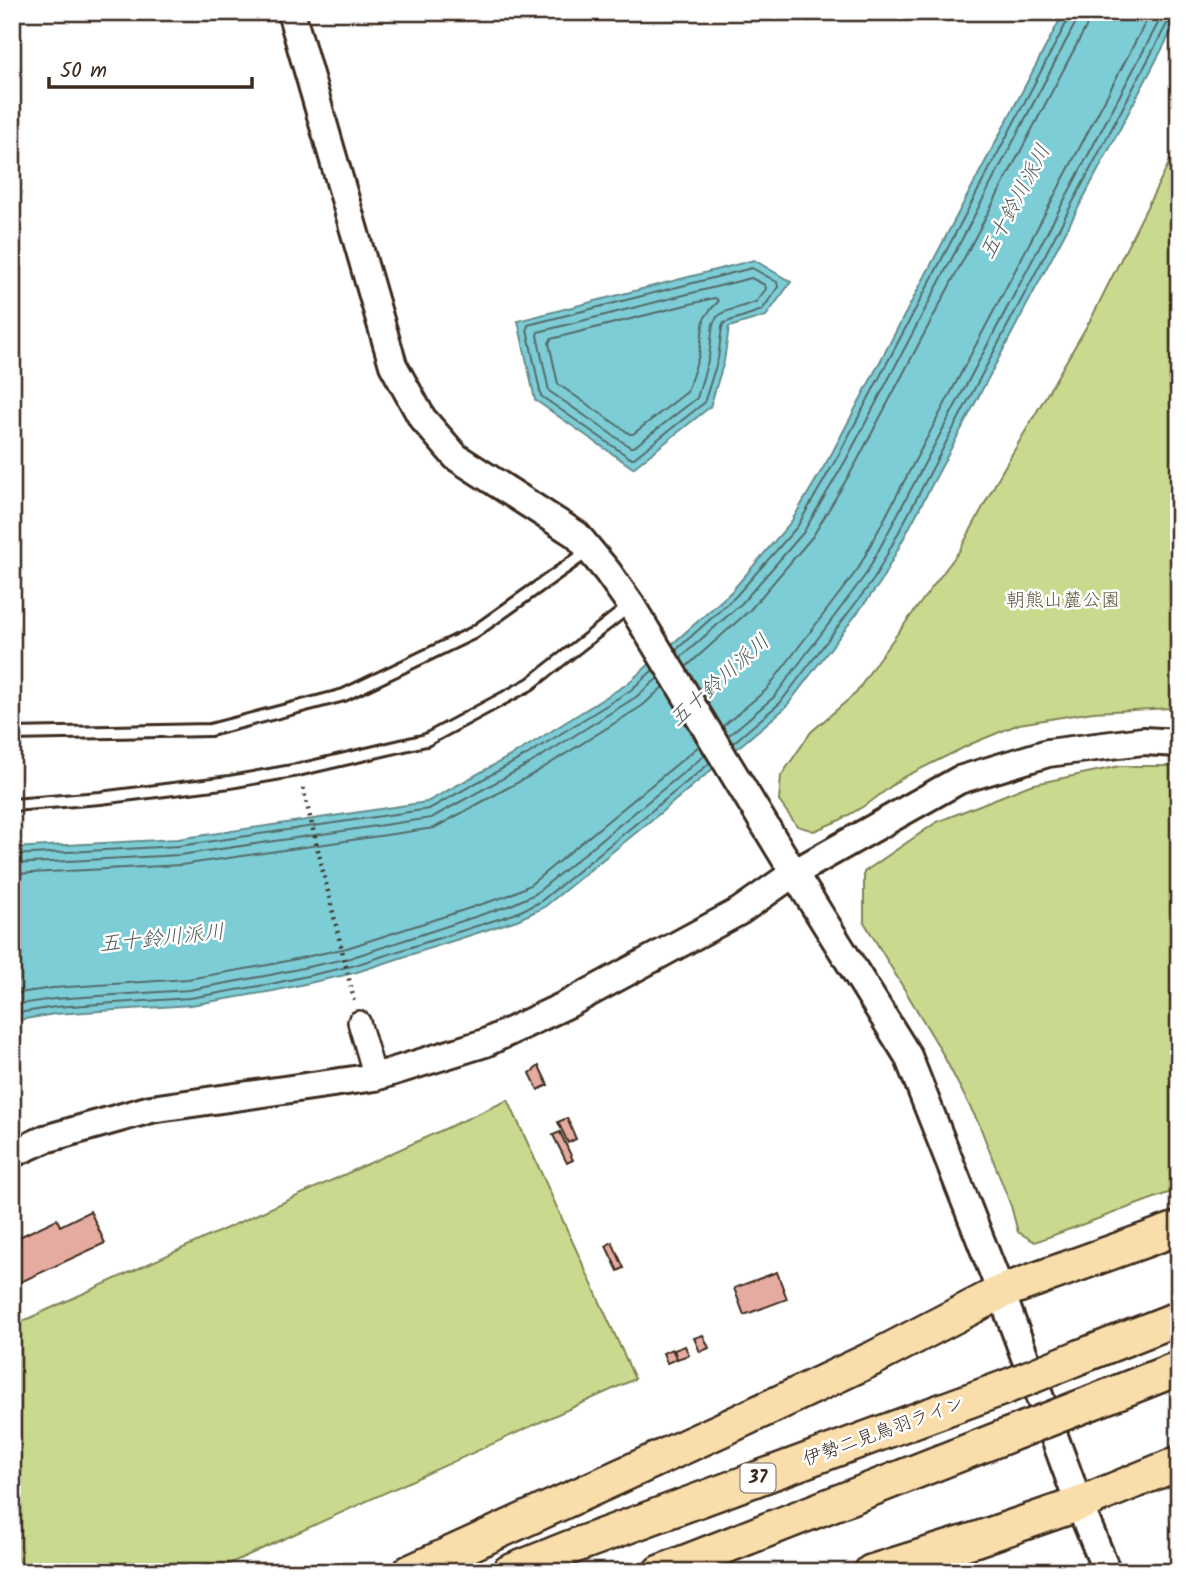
<svg xmlns="http://www.w3.org/2000/svg" width="1191" height="1584" font-family="Kalam,'Klee One',sans-serif">
  <style>
    .green { fill: #c9da8e; stroke: #828256; stroke-width: 2 }
    .water { fill: #7dcdd7; stroke: #638c8d; stroke-width: 2 }
    .lines { fill: none; stroke-linecap: round; stroke-linejoin: round }
    .shore { stroke: #556b68; stroke-width: 2 }
    .building { fill: #e5aba0; stroke: #3b2a1e; stroke-width: 2 }
    .service-casing { stroke: #3b2a1e; stroke-width: 16 }
    .minor-casing { stroke: #3b2a1e; stroke-width: 26 }
    .tertiary-casing { stroke: #3b2a1e; stroke-width: 32 }
    .primary-casing { stroke: #3b2a1e; stroke-width: 38 }
    .path { stroke: #3b2a1e; stroke-width: 4.5; stroke-dasharray: 2 5; stroke-linecap: butt }
    .service { stroke: #fff; stroke-width: 10 }
    .minor { stroke: #fff; stroke-width: 21 }
    .tertiary { stroke: #fff; stroke-width: 26 }
    .primary { stroke: #f9deab; stroke-width: 33 }
    .primary-bridge-casing { stroke: #3b2a1e; stroke-width: 38; stroke-linecap: butt }
    .primary-bridge { stroke: #f9deab; stroke-width: 33 }
    .labels { text-anchor: middle; dominant-baseline: central; stroke-width: 5; stroke-linejoin: round; paint-order: stroke }
    .shield { fill: #fff; stroke: #766a62; stroke-width: 2 }
    .shield-label { font-size: 18px; font-weight: bold; fill: #3b2a1e }
    .park-label { font-size: 19px; fill: #5e563a; stroke: #fff }
    .street-label { font-size: 19px; fill: #3b2a1e; stroke: #fff }
    .water-label { font-size: 21px; font-style: italic; fill: #4f5b56; stroke: #fff }
  </style>
  <rect width="100%" height="100%" fill="#fff"/>
  <filter id="ink" filterUnits="userSpaceOnUse"><feTurbulence type="fractalNoise" baseFrequency=".0143" numOctaves="2"/><feDisplacementMap in="SourceGraphic" scale="14" xChannelSelector="R" yChannelSelector="G"/><feConvolveMatrix kernelMatrix="1 2 1 2 8 2 1 2 1" color-interpolation-filters="sRGB"/></filter>
  <g filter="url(#ink)">
    <g class="green">
      <polygon points="1179,143 1179,710 1171,708 1093,712 1019,724 971,744 902,778 869,803 840,820 814,831 797,826 779,801 781,776 811,732 856,693 877,661 960,550 1001,473 1092,317"/>
      <polygon points="1120,766 1179,766 1179,1189 1035,1242 1018,1232 1011,1206 979,1124 939,1047 864,922 864,872 937,822 1030,785"/>
      <polygon points="508,1100 635,1379 211,1572 12,1572 12,1326"/>
    </g>
    <g class="water">
      <polygon points="1064,12 1179,12 1179,17 880,583 785,708 659,814 543,908 517,920 354,973 273,991 191,1005 55,1014 12,1021 12,848 178,839 427,802 521,750 627,684 731,592 791,522 832,453"/>
      <polygon points="754,260 791,282 766,316 729,327 724,361 710,407 633,468 535,400 518,321"/>
    </g>
    <g class="lines">
      <g class="shore">
        <polygon points="752,268 777,282 778,287 762,310 724,323 722,327 718,359 704,403 634,458 630,458 541,396 527,329 528,325"/>
        <polygon points="751,278 765,285 766,289 756,302 724,312 717,317 713,324 709,357 697,398 634,447 630,447 549,391 537,335 538,332"/>
        <polygon points="714,298 717,299 718,302 710,310 704,319 699,355 687,392 633,434 630,434 558,384 549,343 551,339"/>
        <polyline points="676,650 736,596 797,527 838,456 1069,18 1070,12"/>
        <polyline points="680,658 742,603 803,533 846,460 1076,22 1078,12"/>
        <polyline points="686,667 750,610 813,536 855,465 1086,27 1089,12"/>
        <polyline points="722,727 766,690 858,569 1151,12"/>
        <polyline points="728,736 774,697 866,574 1164,12"/>
        <polyline points="733,743 780,703 874,579 1169,20 1173,16 1179,15"/>
        <polyline points="12,855 179,846 429,809 525,756 631,690 653,670"/>
        <polyline points="12,864 180,855 431,818 529,764 636,697 658,678"/>
        <polyline points="12,874 181,865 434,828 535,773 642,706 663,687"/>
        <polyline points="12,994 53,988 188,979 268,965 347,948 507,896 530,885 699,746"/>
        <polyline points="12,1005 54,999 189,990 270,975 350,958 511,905 535,894 705,755"/>
        <polyline points="12,1014 55,1007 190,998 271,984 352,966 514,914 540,902 710,763"/>
      </g>
    </g>
    <g class="building">
      <polygon points="539,1066 548,1085 538,1090 530,1073"/>
      <polygon points="567,1118 576,1139 568,1143 558,1122"/>
      <polygon points="560,1132 573,1160 567,1163 553,1135"/>
      <polygon points="90,1211 105,1243 12,1286 12,1248 20,1244 17,1238 57,1219 60,1226"/>
      <polygon points="612,1242 624,1268 618,1271 606,1246"/>
      <polygon points="777,1272 787,1299 744,1315 734,1288"/>
      <polygon points="703,1335 709,1348 700,1352 694,1338"/>
      <polygon points="685,1346 689,1355 677,1359 674,1350"/>
      <polygon points="672,1349 677,1359 667,1363 663,1353"/>
    </g>
    <g class="lines">
      <g class="service-casing">
        <g id="service">
          <polyline points="12,734 210,730 344,695 473,633 590,550"/>
          <polyline points="12,805 100,798 230,782 298,770 426,740 530,684 631,605"/>
        </g>
      </g>
      <g class="minor-casing">
        <polyline id="minor" points="359,1022 375,1077"/>
      </g>
      <g class="tertiary-casing">
        <g id="tertiary">
          <polyline points="291,12 393,365 422,418 456,457 577,535 607,571 631,605 794,873 908,1056 1001,1292 1079,1504 1107,1572"/>
          <polyline points="12,1154 45,1139 151,1109 375,1077 485,1043 568,1004 740,911 794,873 959,780 1048,753 1143,741 1179,743"/>
        </g>
      </g>
      <g class="primary-casing">
        <g id="primary">
          <polyline points="1082,1356 1179,1318"/>
          <polyline points="1093,1402 1179,1368"/>
          <polyline points="410,1572 734,1424 874,1358 1001,1292 1179,1228"/>
          <polyline points="509,1572 566,1549 1006,1387"/>
          <polyline points="660,1572 1024,1429"/>
          <polyline points="871,1572 977,1539 1079,1504 1179,1463"/>
        </g>
      </g>
      <polyline class="path" points="303,788 354,1000"/>
      <use href="#service" class="service"/>
      <use href="#minor" class="minor"/>
      <use href="#tertiary" class="tertiary"/>
      <use href="#primary" class="primary"/>
      <g class="primary-bridge-casing">
        <g id="primary-bridge">
          <polyline points="1006,1387 1082,1356"/>
          <polyline points="1024,1429 1093,1402"/>
        </g>
      </g>
      <use href="#primary-bridge" class="primary-bridge"/>
    </g>
  </g>
  <g class="labels">
    <rect class="shield" x="740.5" y="1463.5" width="35" height="29" rx="5"/>
    <g class="shield-label">
      <text x="758" y="1478">37</text>
    </g>
    <g class="park-label">
      <text x="1063" y="601">朝熊山麓公園</text>
    </g>
    <g class="street-label">
      <text transform="translate(884 1432) rotate(-20)">伊勢二見鳥羽ライン</text>
    </g>
    <g class="water-label">
      <text transform="translate(1016 202) rotate(-62)">五十鈴川派川</text>
      <text transform="translate(720 681) rotate(-42)">五十鈴川派川</text>
      <text transform="translate(162 939) rotate(-6)">五十鈴川派川</text>
    </g>
  </g>
  <rect width="1191" height="1584" fill="none" stroke="#fff" stroke-width="42"/>
  <rect x="21" y="21" width="1149" height="1542" fill="none" stroke="#3b2a1e" stroke-width="2.5" filter="url(#ink)"/>
  <path d="M49 77v10h203v-10" fill="none" stroke="#3b2a1e" stroke-width="3.5"/>
  <text x="60" y="77" font-size="21" fill="#3b2a1e" stroke="#ffffff" stroke-width="5" paint-order="stroke">50 m</text>
</svg>
